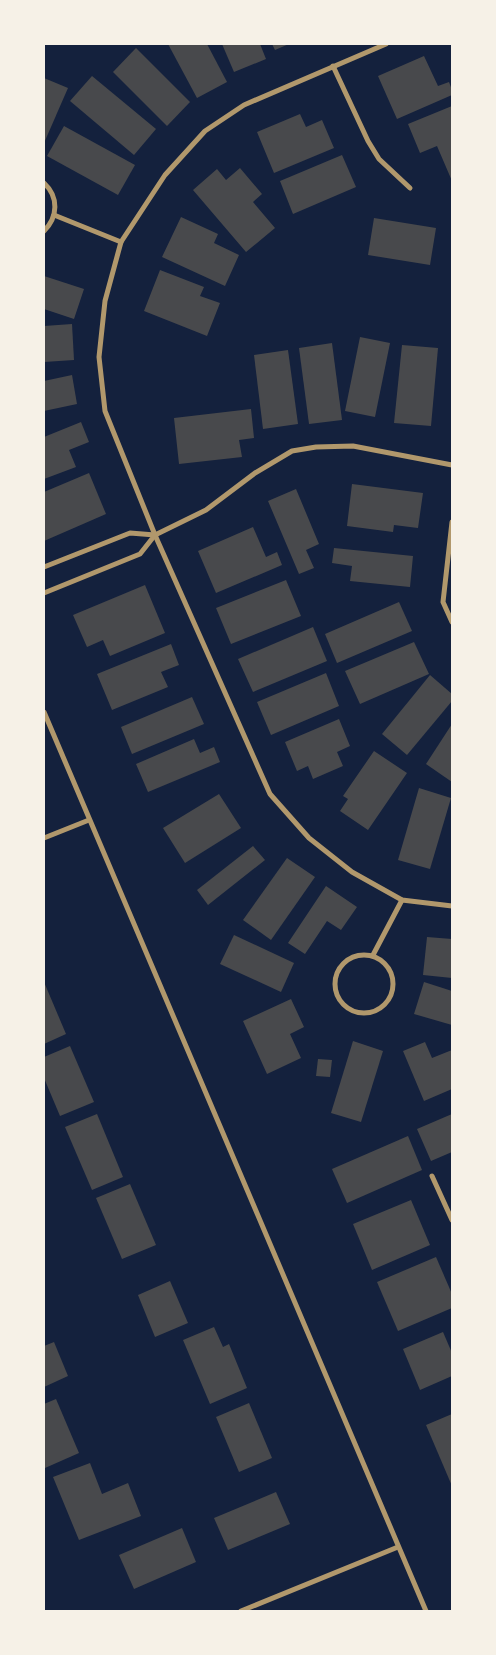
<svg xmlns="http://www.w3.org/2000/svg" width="496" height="1655" font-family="Cabin,sans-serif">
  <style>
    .building { fill: #48494c }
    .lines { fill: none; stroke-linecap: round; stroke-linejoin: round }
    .minor { stroke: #b1986c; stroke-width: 5 }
  </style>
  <rect width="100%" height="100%" fill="#14213d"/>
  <g class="building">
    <polygon points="168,44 207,44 227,82 197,98"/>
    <polygon points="222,44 260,44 266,59 234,72"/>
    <polygon points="272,44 289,44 275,50"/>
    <polygon points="136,48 190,102 167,126 113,72"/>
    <polygon points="424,56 438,86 449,82 452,90 452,95 397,119 378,76"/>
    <polygon points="92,76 156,129 134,155 70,101"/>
    <polygon points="44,78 68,88 44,143"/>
    <polygon points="452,106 452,181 437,146 420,153 408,124"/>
    <polygon points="300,114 306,127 322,120 334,148 274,173 257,132"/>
    <polygon points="64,126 135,165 118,195 47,156"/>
    <polygon points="342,155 356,187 293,214 280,181"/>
    <polygon points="240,168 262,194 253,202 275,228 246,252 193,190 217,169 226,180"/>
    <polygon points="181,217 218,234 214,243 239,255 225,286 162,257"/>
    <polygon points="374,218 436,228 430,265 368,255"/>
    <polygon points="160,270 204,287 200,296 220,303 207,336 144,311"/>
    <polygon points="44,276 84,289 74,319 44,309"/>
    <polygon points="72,324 74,360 44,362 44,326"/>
    <polygon points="360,337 390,343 375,417 345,411"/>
    <polygon points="332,343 342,420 309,424 299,348"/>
    <polygon points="402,345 438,348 431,426 394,423"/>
    <polygon points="288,350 298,424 263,429 254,355"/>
    <polygon points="72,375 77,404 44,411 44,381"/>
    <polygon points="251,409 254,438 239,440 242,457 179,464 174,418"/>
    <polygon points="81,422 89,442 69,450 76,467 44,479 44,437"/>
    <polygon points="89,473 106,514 44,541 44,492"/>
    <polygon points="352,484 423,493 418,528 394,525 393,532 347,526"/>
    <polygon points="296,489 319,544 306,550 314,568 299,574 268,501"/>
    <polygon points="253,527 266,557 277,552 282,565 216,593 198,551"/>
    <polygon points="334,548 413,556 410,587 350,581 352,566 332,563"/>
    <polygon points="286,580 301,616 231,644 216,608"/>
    <polygon points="145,585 165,633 110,656 103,640 87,647 73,615"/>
    <polygon points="399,602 412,631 337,663 325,634"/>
    <polygon points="313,627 327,661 253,692 238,659"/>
    <polygon points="414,642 429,674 360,704 345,671"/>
    <polygon points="171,644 179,665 161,672 168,687 112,710 97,674"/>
    <polygon points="326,673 339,706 271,735 257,702"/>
    <polygon points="430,675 452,694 452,701 407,755 382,734"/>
    <polygon points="192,697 204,724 132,754 121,727"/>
    <polygon points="339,719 350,746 337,752 343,766 313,779 308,766 297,771 285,742"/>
    <polygon points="452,724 452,782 426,764"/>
    <polygon points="194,739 200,753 214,747 220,762 148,792 136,764"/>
    <polygon points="374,751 407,773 368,830 340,811 348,799 343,796"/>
    <polygon points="419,788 451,798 430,869 398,860"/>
    <polygon points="219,794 241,828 185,863 163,828"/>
    <polygon points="253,846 265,860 208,905 197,890"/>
    <polygon points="287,858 315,877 271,940 243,920"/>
    <polygon points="326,886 357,907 341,930 327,921 305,954 288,943"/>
    <polygon points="234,935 294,963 281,992 220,964"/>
    <polygon points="427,937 452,939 452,978 423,975"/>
    <polygon points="44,982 66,1034 44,1044"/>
    <polygon points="424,982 452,991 452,1025 414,1014"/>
    <polygon points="291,999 304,1027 290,1034 301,1058 267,1074 243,1021"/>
    <polygon points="353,1041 383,1051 361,1122 331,1113"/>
    <polygon points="425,1042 432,1058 452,1050 452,1089 424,1101 403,1051"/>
    <polygon points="70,1046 94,1102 60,1116 44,1078 44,1057"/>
    <polygon points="318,1059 332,1060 330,1077 316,1076"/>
    <polygon points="97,1114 123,1177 92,1190 65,1127"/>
    <polygon points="452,1114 452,1152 431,1161 417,1129"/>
    <polygon points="408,1136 422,1170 347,1203 332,1169"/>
    <polygon points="130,1184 156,1245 122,1259 96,1198"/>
    <polygon points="411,1200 430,1245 372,1270 353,1224"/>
    <polygon points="436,1257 452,1294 452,1308 398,1331 377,1282"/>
    <polygon points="170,1281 188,1323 155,1337 138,1295"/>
    <polygon points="214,1327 223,1347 229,1344 247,1388 210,1404 183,1340"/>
    <polygon points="443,1332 452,1353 452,1376 420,1390 403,1349"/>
    <polygon points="54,1342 68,1376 44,1387 44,1346"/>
    <polygon points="56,1399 79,1453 45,1468 44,1404"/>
    <polygon points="249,1403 272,1458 239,1472 216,1417"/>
    <polygon points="452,1414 452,1486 426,1425"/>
    <polygon points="90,1463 102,1494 128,1483 141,1516 79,1540 53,1477"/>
    <polygon points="276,1492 290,1524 228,1550 214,1518"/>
    <polygon points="182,1528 196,1562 134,1589 119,1555"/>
  </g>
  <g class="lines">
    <g class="minor">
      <polyline points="386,44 244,105 205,131 165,175 121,242 105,301 99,357 105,411 155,535 270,794 309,838 352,872 402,900 452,906"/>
      <polyline points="333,66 368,141 379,159 410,188"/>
      <path d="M44,183C59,197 58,217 44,231"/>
      <polyline points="54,215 121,242"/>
      <polyline points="452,522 443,602 452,622"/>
      <polyline points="155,535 206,510 255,473 292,451 316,447 353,446 452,465"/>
      <polyline points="44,567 130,533 155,535 140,554 44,593"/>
      <polyline points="44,712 426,1611"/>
      <polyline points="44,838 89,820"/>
      <circle cx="364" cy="984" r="29"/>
      <polyline points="373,955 402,900"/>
      <polyline points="432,1176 452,1220"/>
      <polyline points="241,1611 398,1547"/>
    </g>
  </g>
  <rect width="496" height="1655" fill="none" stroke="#f6f1e7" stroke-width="90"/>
</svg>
